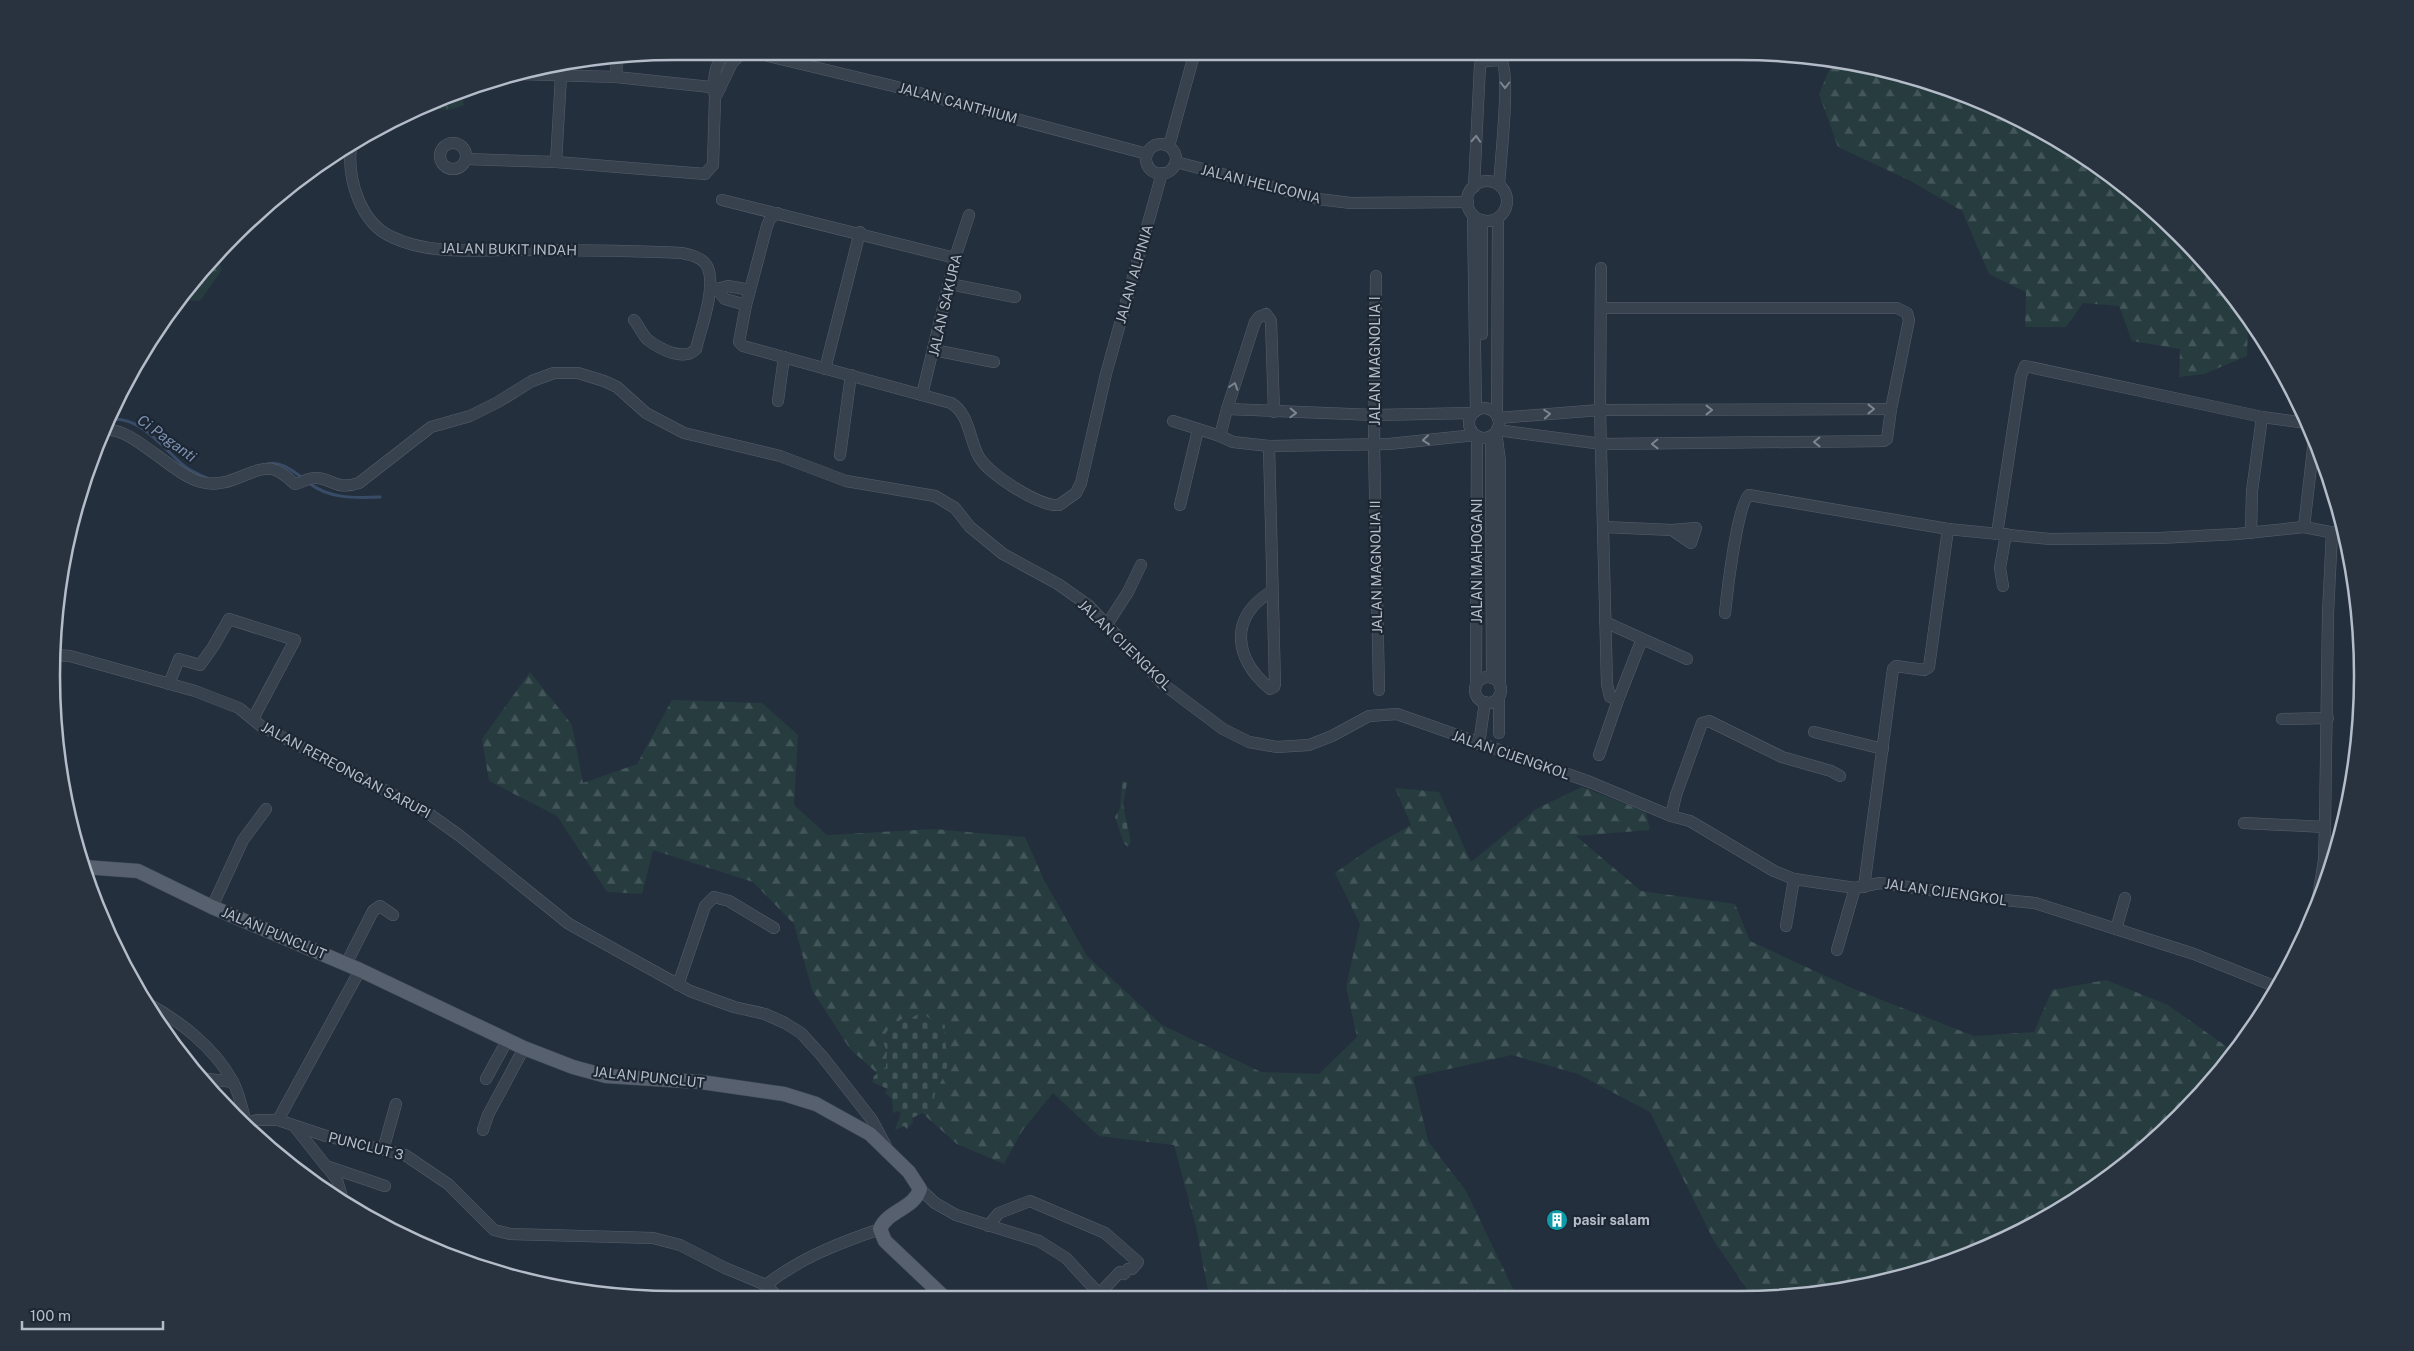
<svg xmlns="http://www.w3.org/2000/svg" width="2414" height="1351" font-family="'Public Sans',sans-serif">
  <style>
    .forest { fill: url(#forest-firs) }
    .cemetery { fill: url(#cemetery-stones) }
    .park { fill: url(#park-crowns) }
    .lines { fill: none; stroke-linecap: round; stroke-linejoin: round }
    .stream { stroke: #394c67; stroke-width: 3 }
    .minor-casing { stroke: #565f6c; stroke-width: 12 }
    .major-casing { stroke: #414a57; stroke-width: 15 }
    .minor { stroke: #38414e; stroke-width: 11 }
    .major { stroke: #56606e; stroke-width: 14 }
    .oneway { stroke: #7c8592 }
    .labels { text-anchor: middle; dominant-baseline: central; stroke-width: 4.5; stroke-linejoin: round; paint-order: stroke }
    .street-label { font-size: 14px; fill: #b4bcc9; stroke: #1d2633 }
    .poi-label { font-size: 14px; font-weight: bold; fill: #b4bcc9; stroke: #1d2633; text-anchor: start }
    .water-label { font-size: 15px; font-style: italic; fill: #7c92b1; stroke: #1d2633 }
    .rim { fill: none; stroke: #b4bcc9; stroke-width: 2.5 }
  </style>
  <defs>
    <pattern id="forest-firs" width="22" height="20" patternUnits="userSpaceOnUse" patternTransform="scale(1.25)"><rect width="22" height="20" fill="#263c3f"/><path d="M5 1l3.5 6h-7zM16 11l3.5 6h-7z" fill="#435659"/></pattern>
    <pattern id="cemetery-stones" width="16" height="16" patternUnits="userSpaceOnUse" patternTransform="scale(1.25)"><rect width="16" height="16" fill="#263c3f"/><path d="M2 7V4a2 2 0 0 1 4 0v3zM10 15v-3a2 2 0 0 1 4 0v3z" fill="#435659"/></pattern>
    <pattern id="park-crowns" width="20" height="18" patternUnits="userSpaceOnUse" patternTransform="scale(1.25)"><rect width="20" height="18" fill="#263c3f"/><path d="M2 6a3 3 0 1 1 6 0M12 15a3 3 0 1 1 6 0" fill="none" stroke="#435659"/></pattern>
  </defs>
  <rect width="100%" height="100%" fill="#242f3e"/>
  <g class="forest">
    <polygon points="1832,63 1939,84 2051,135 2150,206 2234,296 2248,318 2247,356 2204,374 2179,377 2180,349 2132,341 2119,306 2083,303 2066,327 2025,327 2026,292 1989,274 1962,211 1909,180 1838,147 1819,94"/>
    <polygon points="219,252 221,271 200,301 180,300"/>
    <polygon points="530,672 572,725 583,783 637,764 672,700 762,703 798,735 794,805 827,835 934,829 1025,837 1044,880 1087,956 1162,1025 1261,1072 1319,1074 1357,1037 1346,987 1360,924 1335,873 1372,847 1411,825 1395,788 1439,792 1471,862 1536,809 1582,787 1646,812 1650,830 1576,836 1641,891 1735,904 1750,941 1854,989 1974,1036 2034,1032 2052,990 2106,980 2168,1005 2227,1047 2233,1048 2180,1117 2085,1195 1939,1267 1820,1294 1751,1295 1714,1241 1650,1112 1578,1074 1512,1055 1413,1077 1428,1141 1466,1191 1516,1295 1209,1296 1196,1227 1174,1145 1099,1136 1053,1093 1022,1131 1004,1164 957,1144 850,1049 812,990 794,924 753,882 653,850 642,894 607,892 557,816 489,781 482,739"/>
  </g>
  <g class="cemetery">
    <polygon points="1122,781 1127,782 1123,805 1131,842 1128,847 1124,843 1115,817 1120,808"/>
    <path d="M921,1012L936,1023L945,1025C943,1038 949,1055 947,1067C945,1079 934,1089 934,1100L928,1104L929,1110L912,1118L913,1122L907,1129L904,1126L895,1130L901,1113L897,1111L893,1113L892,1099L885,1093L888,1089L872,1082L874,1076L886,1067L887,1052L882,1039L889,1028L906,1016L913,1017Z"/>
  </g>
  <path class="park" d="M461,90L464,105C450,110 442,114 431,102Z"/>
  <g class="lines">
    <g class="stream">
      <path d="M108,420C139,414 162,447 183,465C189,470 199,475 207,478"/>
      <path d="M267,464C280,460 294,472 304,479"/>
      <path d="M309,483C329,499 355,498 380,497"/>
    </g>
    <g class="minor-casing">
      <g id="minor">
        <polyline points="768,56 893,86 1147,154"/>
        <polyline points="518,74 616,77 720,88"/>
        <polyline points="616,77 617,57"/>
        <polyline points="717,94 732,63 739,56"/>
        <circle cx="453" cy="156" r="13"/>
        <circle cx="1161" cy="159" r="15"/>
        <path d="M351,146C347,178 360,223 392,237C429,255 475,250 515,250C570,250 626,250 681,253C691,255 703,257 708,268C716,289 701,328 696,349C684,362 660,349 648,340C643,336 639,326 634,320"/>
        <polyline points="1169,146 1194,55"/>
        <path d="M466,159L556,162L705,174L713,165L715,97C713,83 713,67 723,56"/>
        <polyline points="556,162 561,76"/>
        <polyline points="1176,162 1318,199 1351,203 1468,202"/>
        <circle cx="1487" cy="201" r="20"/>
        <path d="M1474,187L1480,65L1485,61L1501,60C1511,71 1500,166 1499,185"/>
        <polyline points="722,200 955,258"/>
        <path d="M777,213L770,219L767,226L746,305L739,342L743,346L951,403C970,414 969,440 979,457C989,474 1039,507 1059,505L1076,493L1081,483L1106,374L1162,173"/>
        <polyline points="1473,215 1476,411"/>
        <polyline points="1482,220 1482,334"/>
        <polyline points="1376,276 1374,445 1379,690"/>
        <polyline points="950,284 1015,297"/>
        <polyline points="710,288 717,289 728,286 750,290"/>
        <polyline points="717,289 725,299 746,305"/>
        <polyline points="934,350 994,362"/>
        <polyline points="825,369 860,232"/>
        <polyline points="922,395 955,258 969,215"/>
        <polyline points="778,401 784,357"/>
        <circle cx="1484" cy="423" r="15"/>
        <polyline points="1227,409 1375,415 1473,413"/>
        <polyline points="1274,412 1271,321 1266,314 1259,317 1255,322 1227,409 1220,436 1233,442 1269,446 1389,444 1475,435"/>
        <polyline points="1497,416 1498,218"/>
        <polyline points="1498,418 1600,410 1891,409"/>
        <polyline points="1173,421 1220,436"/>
        <path d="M104,430C131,425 171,474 201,482C229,490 251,466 272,469C281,471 288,478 295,484C301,483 308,478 315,478C331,477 334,491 359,483L431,427L470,416L498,402L532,381L554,373H578L604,381L617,387L646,413L684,433L780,456L846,481L935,496L955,508L970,527L1003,554L1058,584L1089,606L1163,684L1223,729L1249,742L1277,747L1309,745L1332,736L1369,716L1397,714L1590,782L1671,816L1690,821L1774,871L1794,879L1855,888L1880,883L1994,899L2035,903L2194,954L2279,988"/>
        <polyline points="1497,430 1602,444 1884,441 1887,439 1891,409 1909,320 1907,313 1897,308 1601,308"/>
        <polyline points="1496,432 1500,461 1500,687"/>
        <polyline points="1491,438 1492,678"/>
        <path d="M1269,446L1275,684L1274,687L1270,689C1234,658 1228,618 1272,591"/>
        <polyline points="840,455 851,375"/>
        <polyline points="1180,505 1198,430"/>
        <polyline points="1604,527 1672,530 1696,528 1691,543 1672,530"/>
        <polyline points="2304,527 2314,440"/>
        <polyline points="2251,533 2252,491 2262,417"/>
        <polyline points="1997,534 2021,376 2025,366 2262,417 2307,423"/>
        <polyline points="2003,586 2000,568 2006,534"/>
        <path d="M1725,613C1727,594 1737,505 1749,495L1948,529"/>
        <polyline points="1605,622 1687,659"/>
        <polyline points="1108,623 1128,592 1141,565"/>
        <polyline points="55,655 70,656 195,691 239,708 261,726 425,811 460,836 569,924 690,991 734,1007 765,1014 785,1023 801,1033 822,1056 872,1120 886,1146"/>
        <circle cx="1488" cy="690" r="13"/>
        <polyline points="169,684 179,659 200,665 213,647 229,619 295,640 253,719"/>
        <polyline points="1476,686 1477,436"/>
        <polyline points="1618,700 1642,639"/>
        <polyline points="2282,719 2328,718"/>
        <polyline points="1814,732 1883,749"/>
        <polyline points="1499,733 1499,696"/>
        <polyline points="1479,744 1485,702"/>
        <polyline points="1599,755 1618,700 1610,697 1607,684 1600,410 1601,268"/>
        <polyline points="1671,816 1676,795 1702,723 1709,721 1782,757 1831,771 1840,776"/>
        <polyline points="2244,823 2325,827"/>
        <polyline points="1864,887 1893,669 1896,666 1924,670 1929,667 1948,529 2050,539 2160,538 2237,534 2304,527 2345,535"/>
        <polyline points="2317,904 2324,860 2325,827 2328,613 2332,532"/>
        <polyline points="212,907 243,840 266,809"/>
        <polyline points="1786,926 1794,879"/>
        <polyline points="2116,929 2125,898"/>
        <polyline points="1837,950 1855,888"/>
        <polyline points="346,964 373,911 380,906 393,915"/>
        <polyline points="678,985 705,906 714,897 729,901 774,928"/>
        <path d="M145,1002C179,1020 215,1048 233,1082C240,1095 242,1109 246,1123"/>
        <polyline points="200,1078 233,1082"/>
        <polyline points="486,1079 508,1039"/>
        <polyline points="278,1120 360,970"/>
        <polyline points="243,1124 257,1120 278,1120 326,1136 405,1155 448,1184 494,1230 510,1234 653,1238 680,1245 725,1268 766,1285 779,1298"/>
        <polyline points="295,1127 326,1166 385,1186"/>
        <polyline points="483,1130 488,1115 524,1048"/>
        <polyline points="383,1150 396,1104"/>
        <polyline points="328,1168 337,1180 343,1201"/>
        <polyline points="920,1189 935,1203 956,1215 1039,1241 1066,1258 1102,1297"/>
        <polyline points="988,1226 999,1213 1030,1201 1105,1233 1138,1262 1132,1269 1128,1269 1124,1274 1120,1272 1100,1293"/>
        <path d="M766,1285C800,1258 839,1243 880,1229"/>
      </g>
    </g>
    <g class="major-casing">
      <path id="major" d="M84,867L138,871L212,907L360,970L524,1048L573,1067L606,1076L701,1082L784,1094L816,1104L870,1134L909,1172L920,1189C914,1209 888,1210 880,1229L885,1241L944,1297"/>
    </g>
    <use href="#minor" class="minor"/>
    <use href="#major" class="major"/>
  </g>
  <defs><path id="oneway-chevron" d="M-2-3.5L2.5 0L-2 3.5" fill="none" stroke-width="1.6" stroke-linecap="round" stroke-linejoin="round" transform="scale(1.25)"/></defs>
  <g class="oneway">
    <use href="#oneway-chevron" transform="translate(1505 85) rotate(90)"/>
    <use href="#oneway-chevron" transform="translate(1476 139) rotate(-87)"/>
    <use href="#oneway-chevron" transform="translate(1234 386) rotate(-72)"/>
    <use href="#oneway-chevron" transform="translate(1871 409)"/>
    <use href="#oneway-chevron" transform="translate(1709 410)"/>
    <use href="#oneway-chevron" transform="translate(1293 413) rotate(2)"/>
    <use href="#oneway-chevron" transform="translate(1547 414) rotate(-4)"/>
    <use href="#oneway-chevron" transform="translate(1426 440) rotate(174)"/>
    <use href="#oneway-chevron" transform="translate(1817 442) rotate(179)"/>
    <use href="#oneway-chevron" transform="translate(1655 444) rotate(179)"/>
  </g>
  <defs>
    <g id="building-disc" transform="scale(1.125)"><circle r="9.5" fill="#0f9aa8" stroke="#1d2633"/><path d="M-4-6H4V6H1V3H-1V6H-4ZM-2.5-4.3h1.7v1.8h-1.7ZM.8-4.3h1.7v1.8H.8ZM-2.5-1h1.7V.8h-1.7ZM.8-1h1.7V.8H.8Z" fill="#fff"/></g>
  </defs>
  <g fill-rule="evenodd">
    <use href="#building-disc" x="1557" y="1220"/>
  </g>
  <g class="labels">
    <g class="street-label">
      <text transform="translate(958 103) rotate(15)">JALAN CANTHIUM</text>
      <text transform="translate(1261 184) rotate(14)">JALAN HELICONIA</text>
      <text transform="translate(509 249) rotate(1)">JALAN BUKIT INDAH</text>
      <text transform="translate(1134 274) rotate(-74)">JALAN ALPINIA</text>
      <text transform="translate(945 305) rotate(-77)">JALAN SAKURA</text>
      <text transform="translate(1375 361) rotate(-90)">JALAN MAGNOLIA I</text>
      <text transform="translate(1477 561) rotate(-90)">JALAN MAHOGANI</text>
      <text transform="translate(1376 567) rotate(-91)">JALAN MAGNOLIA II</text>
      <text transform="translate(1125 645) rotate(44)">JALAN CIJENGKOL</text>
      <text transform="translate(1511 755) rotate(19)">JALAN CIJENGKOL</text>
      <text transform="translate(346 770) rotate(28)">JALAN REREONGAN SARUPI</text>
      <text transform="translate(1946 892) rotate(8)">JALAN CIJENGKOL</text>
      <text transform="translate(274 933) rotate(23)">JALAN PUNCLUT</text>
      <text transform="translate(649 1077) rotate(6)">JALAN PUNCLUT</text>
      <text transform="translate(366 1146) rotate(14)">PUNCLUT 3</text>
    </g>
    <g class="poi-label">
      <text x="1573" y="1220">pasir salam</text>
    </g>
    <g class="water-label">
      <text transform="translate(167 438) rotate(36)">Ci Paganti</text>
    </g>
  </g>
  <path d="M0 0H2414V1351H0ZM675 60H1739A615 615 0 0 1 2354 675V676A615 615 0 0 1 1739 1291H675A615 615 0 0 1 60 676V675A615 615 0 0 1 675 60Z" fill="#29323f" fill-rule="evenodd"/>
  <path class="rim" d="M675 60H1739A615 615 0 0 1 2354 675V676A615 615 0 0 1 1739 1291H675A615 615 0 0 1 60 676V675A615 615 0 0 1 675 60Z"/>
  <path d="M22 1321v8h141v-8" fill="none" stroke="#b4bcc9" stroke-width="2.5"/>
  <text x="30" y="1321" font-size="15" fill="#b4bcc9" stroke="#1d2633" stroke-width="4" paint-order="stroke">100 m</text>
</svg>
